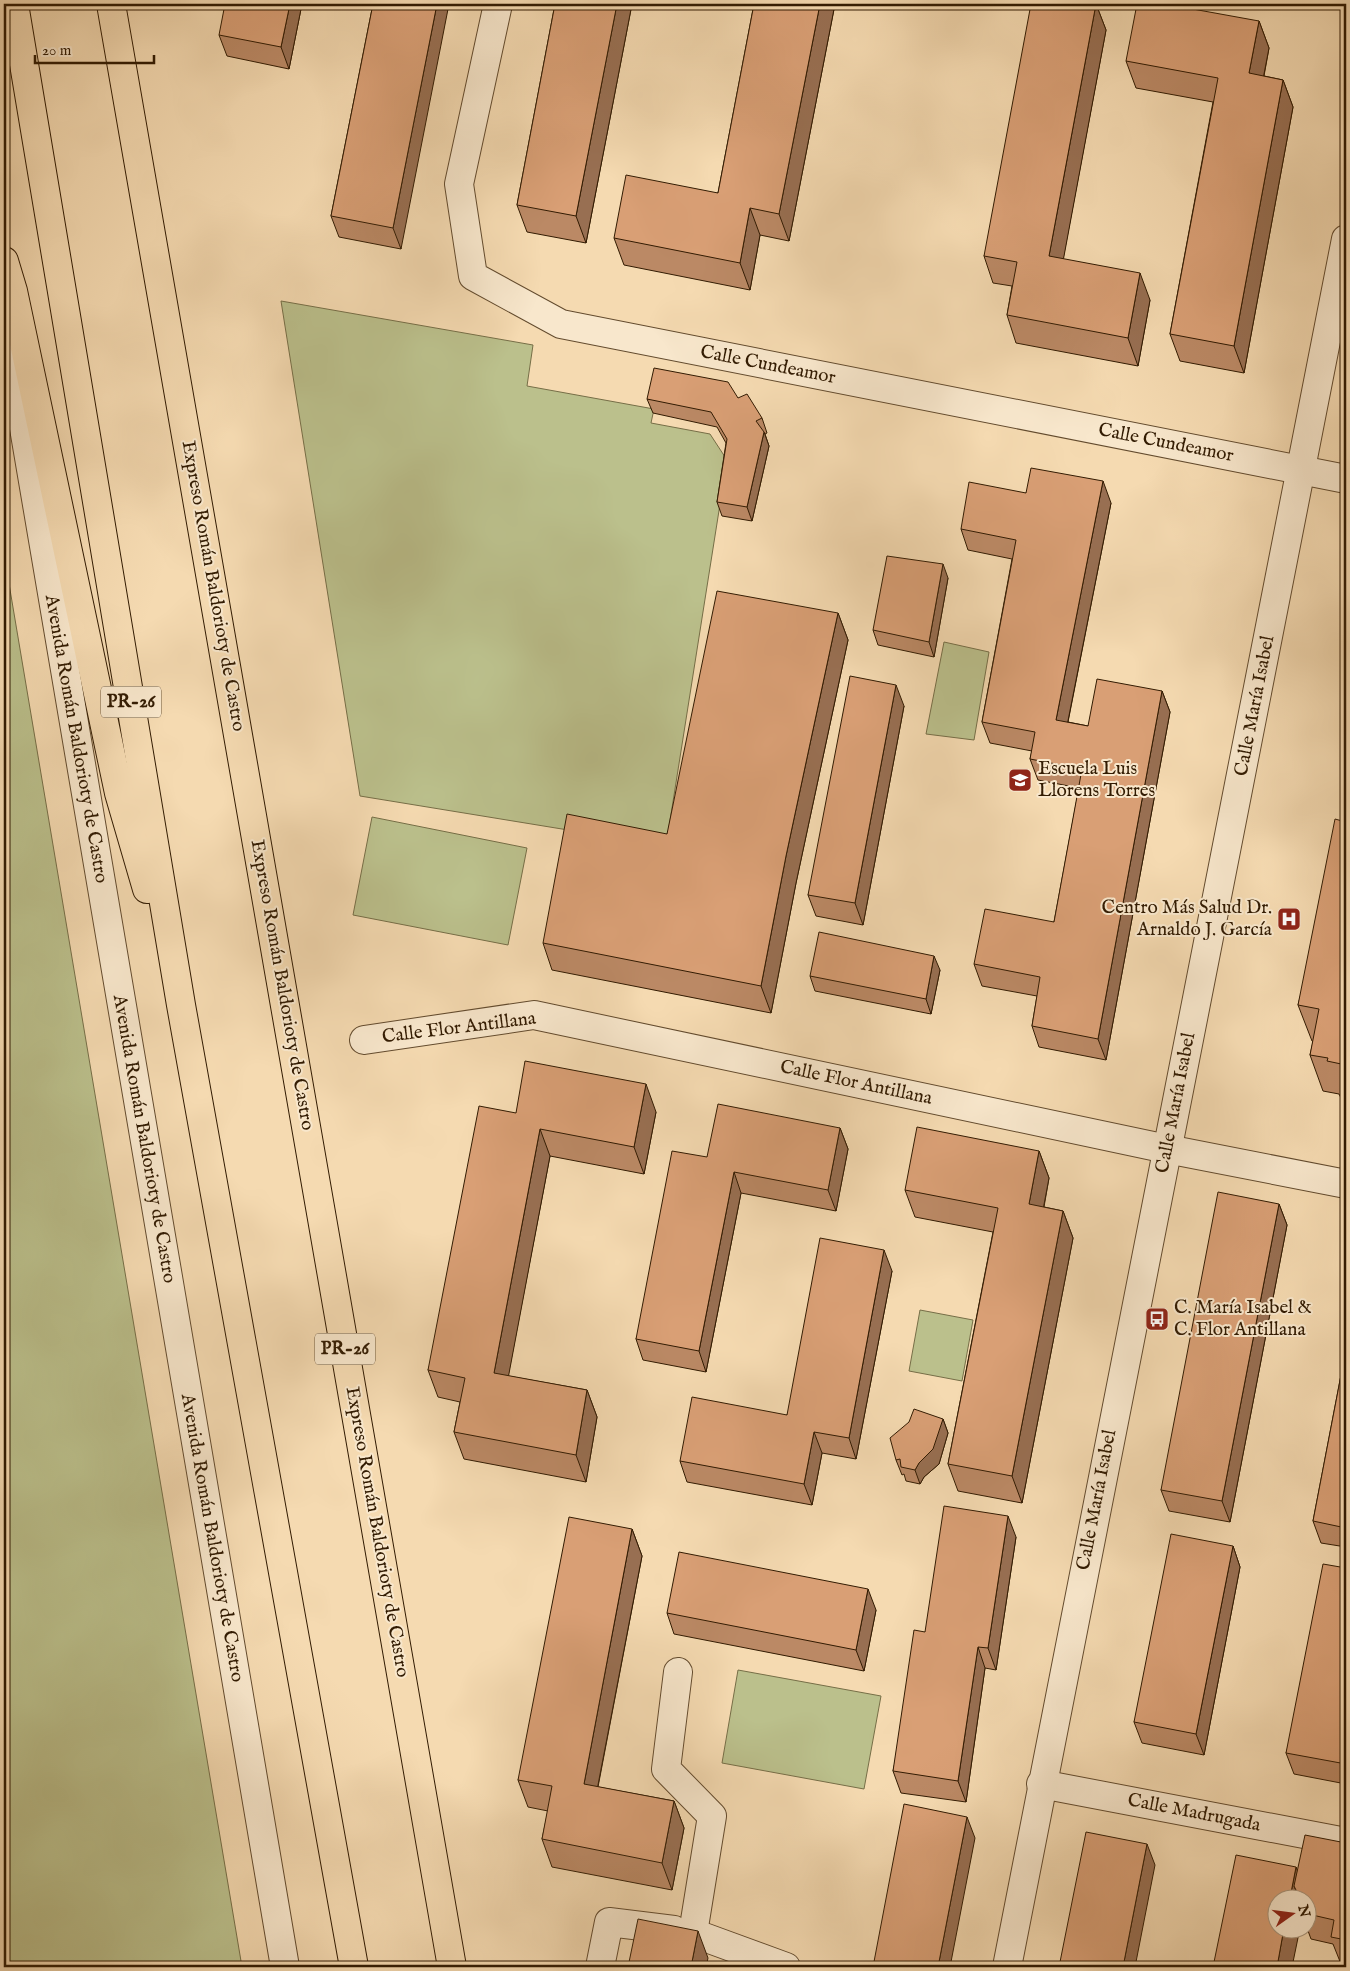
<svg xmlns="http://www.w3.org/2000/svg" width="1350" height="1971" font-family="'IM FELL English',serif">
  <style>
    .green { fill: #bbc08c; stroke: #766e47 }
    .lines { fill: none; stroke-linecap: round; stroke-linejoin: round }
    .minor-casing { stroke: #634b2e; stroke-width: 30 }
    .highway-casing { stroke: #321b02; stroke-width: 30 }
    .minor { stroke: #f8e7cc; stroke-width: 28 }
    .highway { stroke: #f5dab1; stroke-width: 28 }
    .wall { fill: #bb8965; stroke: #321b02 }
    .shaded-wall { fill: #986f52; stroke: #321b02 }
    .building { fill: #d99f75; stroke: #321b02 }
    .labels { text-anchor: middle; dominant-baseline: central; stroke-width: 4; stroke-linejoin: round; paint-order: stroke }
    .shield { fill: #f8e7cc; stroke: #6d583f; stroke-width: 1 }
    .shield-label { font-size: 18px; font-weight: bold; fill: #321b02 }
    .street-label { font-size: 19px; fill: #321b02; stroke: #f8e7cc }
    .poi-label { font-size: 19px; fill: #321b02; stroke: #f8e7cc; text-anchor: start }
  </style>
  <rect width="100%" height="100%" fill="#f5dab1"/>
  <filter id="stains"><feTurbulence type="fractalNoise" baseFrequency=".004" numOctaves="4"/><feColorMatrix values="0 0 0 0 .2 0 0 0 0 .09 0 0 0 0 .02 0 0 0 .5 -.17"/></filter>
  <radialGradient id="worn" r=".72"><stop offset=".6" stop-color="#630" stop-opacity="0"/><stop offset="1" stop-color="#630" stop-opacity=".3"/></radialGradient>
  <g class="green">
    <polygon points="281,301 533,345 527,386 654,409 651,423 710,434 727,460 666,846 360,796"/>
    <polygon points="4,554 242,1967 4,1967"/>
    <polygon points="944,642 989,652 974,740 926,734"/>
    <polygon points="372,817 527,848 508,945 353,915"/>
    <polygon points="920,1310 973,1320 962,1381 909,1371"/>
    <polygon points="738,1670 881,1696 864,1789 722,1763"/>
  </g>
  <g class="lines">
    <g class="minor-casing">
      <g id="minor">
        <polyline points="498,4 459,184 473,276 561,324 1346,479"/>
        <polyline points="4,310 285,1967"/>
        <polyline points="364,1040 534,1015 1167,1149 1346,1184"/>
        <polyline points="678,1672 666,1769 712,1816 693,1933 786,1967"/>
        <polyline points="1041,1784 1346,1842"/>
        <polyline points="600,1967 609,1922 674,1930"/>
        <polyline points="1007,1967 1346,239"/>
      </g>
    </g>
    <g class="highway-casing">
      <g id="highway">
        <polyline points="14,4 181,1005 354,1967"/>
        <polyline points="111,4 452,1967"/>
        <polyline points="4,261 13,291 119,793 147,889"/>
      </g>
    </g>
    <use href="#minor" class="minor"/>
    <use href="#highway" class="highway"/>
  </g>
  <g class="wall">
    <polygon points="302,4 289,69 227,56 219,35"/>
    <polygon points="373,4 401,249 339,237 331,216"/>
    <polygon points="555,4 632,4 586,243 527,232 517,205"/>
    <polygon points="709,4 730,4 729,8"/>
    <polygon points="754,4 835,4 789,241 760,235 750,290 624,265 614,238 718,193"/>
    <polygon points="1096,4 1106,30 1063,259 1150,300 1138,366 1016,343 1007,315 1012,286 993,283 984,256"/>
    <polygon points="1273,4 1286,4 1285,6"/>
    <polygon points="1259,21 1269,48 1264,76 1283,80 1293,107 1244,373 1180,361 1170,334 1213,102 1136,88 1126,61"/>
    <polygon points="738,398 762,418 767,433 765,434 769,446 752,521 722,516 717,502 726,443 717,427 653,413 647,399"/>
    <polygon points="1026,493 1111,503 1068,722 1088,726 1162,691 1170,712 1106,1060 1039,1047 1032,1026 1037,996 982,986 974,964 1054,922 1079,788 1038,780 1030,759 1032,751 990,743 982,722 1012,559 968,550 961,529"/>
    <polygon points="948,578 934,657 878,645 873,630"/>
    <polygon points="838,613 848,640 796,883 771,1013 552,970 543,943 667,834"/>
    <polygon points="904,706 863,925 816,916 808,895"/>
    <polygon points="1346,822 1346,1099 1341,1098 1339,1094 1323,1091 1310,1055 1313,1042 1312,1041 1298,1005"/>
    <polygon points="940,970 931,1014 815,991 810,976"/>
    <polygon points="656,1112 644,1174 550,1156 508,1376 587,1390 597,1417 586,1482 464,1459 454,1432 460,1402 438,1397 428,1370 516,1113"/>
    <polygon points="840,1128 848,1149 836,1211 741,1193 706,1372 643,1360 636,1339 707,1157"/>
    <polygon points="1039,1151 1049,1178 1044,1207 1063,1211 1073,1238 1022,1503 958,1491 948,1464 993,1232 915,1217 905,1190"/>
    <polygon points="1279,1204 1287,1225 1230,1522 1169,1511 1161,1490"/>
    <polygon points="892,1271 856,1459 822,1453 812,1505 687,1482 680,1461 787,1415"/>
    <polygon points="1346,1349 1346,1547 1321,1543 1313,1521"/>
    <polygon points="943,1419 948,1433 939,1464 924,1477 920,1484 906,1481 904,1474 902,1475 896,1460"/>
    <polygon points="632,1529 642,1556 598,1787 674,1801 684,1828 672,1890 552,1867 542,1839 548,1811 528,1807 518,1780"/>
    <polygon points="1016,1537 996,1670 985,1668 966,1802 901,1793 893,1771 925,1632"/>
    <polygon points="1233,1546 1240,1567 1204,1755 1142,1743 1134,1722"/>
    <polygon points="1346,1568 1346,1784 1294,1774 1286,1753"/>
    <polygon points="876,1610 864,1671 674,1634 667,1613"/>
    <polygon points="1346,1843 1346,1966 1341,1964 1333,1944 1311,1939 1307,1928 1308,1898 1278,1898 1296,1867 1297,1870"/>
  </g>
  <g class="shaded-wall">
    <polygon points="290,4 302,4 289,69 281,47"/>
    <polygon points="437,4 449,4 401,249 393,228"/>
    <polygon points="617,4 632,4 586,243 576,216"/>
    <polygon points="820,4 835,4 789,241 779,214"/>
    <polygon points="1096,4 1106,30 1059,283 1049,256"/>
    <polygon points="1259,21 1269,48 1259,100 1249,73"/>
    <polygon points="1283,80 1293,107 1244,373 1234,346"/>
    <polygon points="750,208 760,235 750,290 740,263"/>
    <polygon points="1140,273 1150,300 1138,366 1128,338"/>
    <polygon points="764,432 769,446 752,521 747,507"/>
    <polygon points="1103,481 1111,503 1064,741 1056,720"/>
    <polygon points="943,564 948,578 934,657 929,642"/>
    <polygon points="838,613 848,640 796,883 771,1013 761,986 786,856"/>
    <polygon points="896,685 904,706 863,925 855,903"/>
    <polygon points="1162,691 1170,712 1106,1060 1098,1039"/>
    <polygon points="934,956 940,970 931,1014 926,999"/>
    <polygon points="646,1084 656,1112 644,1174 634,1147"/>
    <polygon points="840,1128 848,1149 836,1211 828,1190"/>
    <polygon points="540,1129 550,1156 504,1400 494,1373"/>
    <polygon points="1039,1151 1049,1178 1039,1231 1029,1204"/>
    <polygon points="734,1172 741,1193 706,1372 699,1351"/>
    <polygon points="1279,1204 1287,1225 1230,1522 1222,1501"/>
    <polygon points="1063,1211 1073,1238 1022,1503 1012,1476"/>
    <polygon points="884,1250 892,1271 856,1459 849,1438"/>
    <polygon points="587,1390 597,1417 586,1482 576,1455"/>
    <polygon points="943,1419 948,1433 939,1464 924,1477 920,1484 915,1470"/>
    <polygon points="814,1432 822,1453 812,1505 804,1484"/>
    <polygon points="1008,1516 1016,1537 996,1670 988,1648"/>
    <polygon points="632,1529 642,1556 593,1811 584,1784"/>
    <polygon points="1233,1546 1240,1567 1204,1755 1196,1734"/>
    <polygon points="868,1589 876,1610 864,1671 856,1650"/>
    <polygon points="978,1647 985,1668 966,1802 958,1781"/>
    <polygon points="674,1801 684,1828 672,1890 662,1863"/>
    <polygon points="967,1817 975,1838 950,1967 938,1967"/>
    <polygon points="1147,1844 1155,1865 1135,1967 1123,1967"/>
    <polygon points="1346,1847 1346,1886 1343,1877"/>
    <polygon points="1296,1867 1306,1895 1294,1886 1299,1898 1290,1898"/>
    <polygon points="1284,1928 1300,1928 1292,1967 1277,1967"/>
    <polygon points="698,1931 708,1958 706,1967 691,1967"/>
  </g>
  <g class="building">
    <polygon points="225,4 290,4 281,47 219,35"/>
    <polygon points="373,4 437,4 393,228 331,216"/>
    <polygon points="555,4 617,4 576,216 517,205"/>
    <polygon points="754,4 820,4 779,214 750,208 740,263 614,238 626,175 718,193"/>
    <polygon points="1031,4 1096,4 1049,256 1140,273 1128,338 1007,315 1017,262 984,256"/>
    <polygon points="1137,4 1165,4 1259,21 1249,73 1283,80 1234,346 1170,334 1218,78 1126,61"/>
    <polygon points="654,368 728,382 738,398 747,394 762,418 756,421 764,432 747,507 717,502 727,439 711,412 647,399"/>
    <polygon points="1031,468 1103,481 1056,720 1088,726 1097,679 1162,691 1098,1039 1032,1026 1040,977 974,964 985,909 1054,922 1082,769 1030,759 1035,732 982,722 1016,540 961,529 969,482 1026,493"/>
    <polygon points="887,556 943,564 929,642 873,630"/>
    <polygon points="717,591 838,613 786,856 761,986 543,943 567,814 667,834"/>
    <polygon points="850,676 896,685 855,903 808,895"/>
    <polygon points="1335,819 1346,822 1346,1065 1327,1061 1328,1058 1310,1055 1319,1009 1298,1005"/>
    <polygon points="819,932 934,956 926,999 810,976"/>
    <polygon points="525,1061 646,1084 634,1147 540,1129 494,1373 587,1390 576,1455 454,1432 465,1378 428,1370 479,1106 516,1113"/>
    <polygon points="718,1104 840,1128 828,1190 734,1172 699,1351 636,1339 672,1151 707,1157"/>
    <polygon points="917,1127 1039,1151 1029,1204 1063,1211 1012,1476 948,1464 998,1208 905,1190"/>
    <polygon points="1218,1192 1279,1204 1222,1501 1161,1490"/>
    <polygon points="820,1238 884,1250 849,1438 814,1432 804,1484 680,1461 692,1397 787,1415"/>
    <polygon points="1346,1349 1346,1528 1313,1521"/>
    <polygon points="914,1409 943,1419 933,1449 919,1463 915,1470 901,1467 900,1459 896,1460 890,1438 909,1422"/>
    <polygon points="944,1506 1008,1516 988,1648 978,1647 958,1781 893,1771 914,1630 925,1632"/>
    <polygon points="569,1517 632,1529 584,1784 674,1801 662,1863 542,1839 552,1786 518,1780"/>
    <polygon points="1171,1534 1233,1546 1196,1734 1134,1722"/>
    <polygon points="679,1552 868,1589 856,1650 667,1613"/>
    <polygon points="1323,1564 1346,1568 1346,1764 1286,1753"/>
    <polygon points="904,1804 967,1817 938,1967 873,1967"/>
    <polygon points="1086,1832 1147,1844 1123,1967 1059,1967"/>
    <polygon points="1305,1835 1346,1843 1343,1877 1346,1877 1346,1940 1331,1937 1334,1920 1308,1914 1308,1898 1300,1898 1294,1886"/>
    <polygon points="1236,1855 1296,1867 1290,1898 1278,1898 1278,1928 1284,1928 1277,1967 1213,1967"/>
    <polygon points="638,1919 698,1931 691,1967 628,1967"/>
  </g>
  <defs>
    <g id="school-square" transform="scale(1.25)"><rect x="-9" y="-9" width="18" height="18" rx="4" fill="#8f2418" stroke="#f8e7cc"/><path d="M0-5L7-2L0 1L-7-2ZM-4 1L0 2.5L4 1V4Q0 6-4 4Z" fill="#fff"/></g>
    <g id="hospital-square" transform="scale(1.25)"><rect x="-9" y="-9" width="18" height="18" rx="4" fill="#8f2418" stroke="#f8e7cc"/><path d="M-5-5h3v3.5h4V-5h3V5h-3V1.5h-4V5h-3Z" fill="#fff"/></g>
    <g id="bus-square" transform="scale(1.25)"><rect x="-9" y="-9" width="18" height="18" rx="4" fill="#8f2418" stroke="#f8e7cc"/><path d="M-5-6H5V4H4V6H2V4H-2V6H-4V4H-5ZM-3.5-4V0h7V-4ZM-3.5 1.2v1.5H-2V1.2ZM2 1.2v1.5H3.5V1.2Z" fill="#fff"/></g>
  </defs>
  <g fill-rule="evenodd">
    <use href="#school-square" x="1020" y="780"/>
    <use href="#hospital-square" x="1289" y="919"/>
    <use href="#bus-square" x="1157" y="1319"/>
  </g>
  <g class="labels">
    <g class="shield">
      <rect x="101" y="686.5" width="60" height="31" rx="4"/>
      <rect x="315" y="1333.5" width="60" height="31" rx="4"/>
    </g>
    <g class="shield-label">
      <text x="131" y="702">PR-26</text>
      <text x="345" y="1349">PR-26</text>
    </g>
    <g class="street-label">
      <text transform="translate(768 365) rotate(11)">Calle Cundeamor</text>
      <text transform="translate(1166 443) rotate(11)">Calle Cundeamor</text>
      <text transform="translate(213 586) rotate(80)">Expreso Román Baldorioty de Castro</text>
      <text transform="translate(1255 706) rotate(-79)">Calle María Isabel</text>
      <text transform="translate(76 739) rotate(80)">Avenida Román Baldorioty de Castro</text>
      <text transform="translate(282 985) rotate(80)">Expreso Román Baldorioty de Castro</text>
      <text transform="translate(459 1028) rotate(-7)">Calle Flor Antillana</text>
      <text transform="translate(856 1083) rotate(12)">Calle Flor Antillana</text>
      <text transform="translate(1176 1103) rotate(-79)">Calle María Isabel</text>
      <text transform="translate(144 1139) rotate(80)">Avenida Román Baldorioty de Castro</text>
      <text transform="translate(1097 1500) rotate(-79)">Calle María Isabel</text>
      <text transform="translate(377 1532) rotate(80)">Expreso Román Baldorioty de Castro</text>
      <text transform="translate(212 1538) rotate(80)">Avenida Román Baldorioty de Castro</text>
      <text transform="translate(1194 1813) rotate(11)">Calle Madrugada</text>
    </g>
    <g class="poi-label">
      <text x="1038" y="769">Escuela Luis<tspan x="1038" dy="22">Llorens Torres</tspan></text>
      <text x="1272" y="908" text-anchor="end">Centro Más Salud Dr.<tspan x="1272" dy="22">Arnaldo J. García</tspan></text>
      <text x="1174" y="1308">C. María Isabel &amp;<tspan x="1174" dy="22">C. Flor Antillana</tspan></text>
    </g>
  </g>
  <rect width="1350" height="1971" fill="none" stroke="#f5dab1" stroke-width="20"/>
  <rect x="5" y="5" width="1340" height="1961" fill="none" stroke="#321b02" stroke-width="2.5"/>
  <rect x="10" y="10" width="1330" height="1951" fill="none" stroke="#321b02"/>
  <g transform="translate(1292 1914) rotate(76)"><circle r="24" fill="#f8e7cc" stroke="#a9957b"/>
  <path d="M0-4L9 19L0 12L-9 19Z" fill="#8f2418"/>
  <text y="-8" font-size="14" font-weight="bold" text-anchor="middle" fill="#321b02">N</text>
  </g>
  <path d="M35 55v8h119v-8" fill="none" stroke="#321b02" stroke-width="2.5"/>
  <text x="42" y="55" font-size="15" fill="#321b02" stroke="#f8e7cc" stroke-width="4" paint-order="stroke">20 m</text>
  <rect width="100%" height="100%" filter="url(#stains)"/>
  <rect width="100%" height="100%" fill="url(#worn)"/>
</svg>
